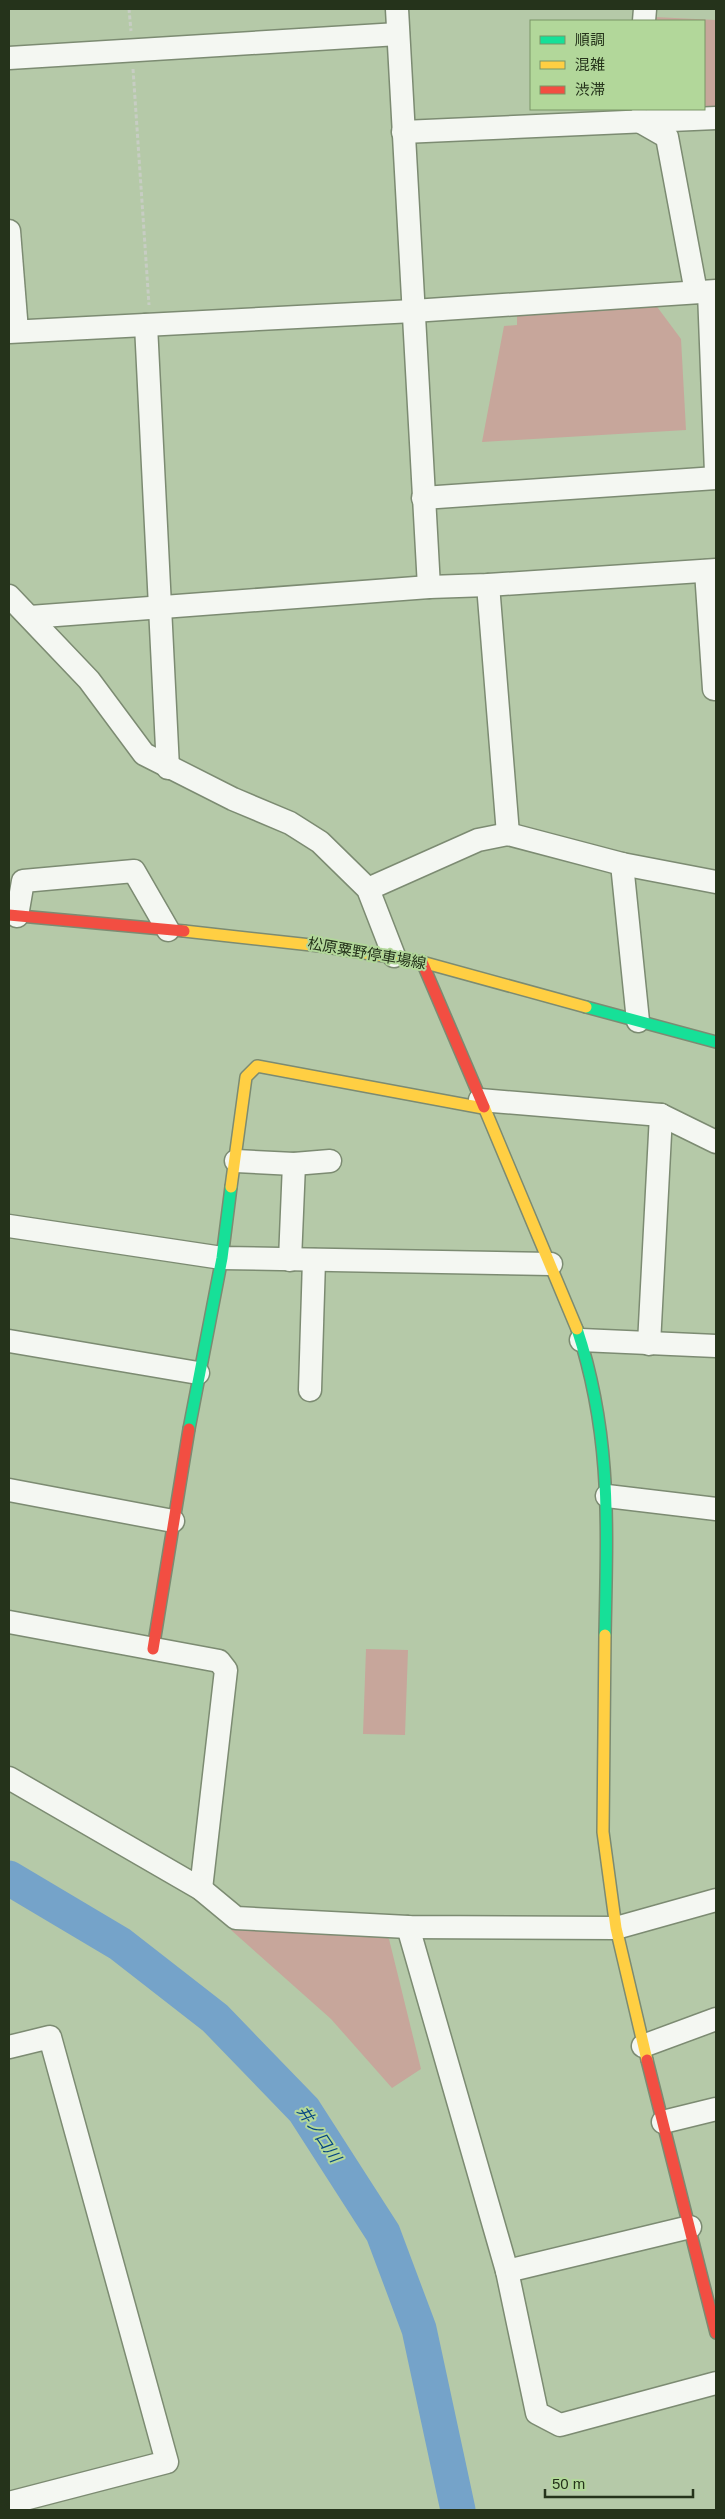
<svg xmlns="http://www.w3.org/2000/svg" width="725" height="2519" font-family="Helvetica,'Noto Sans JP',sans-serif">
  <style>
    .green { fill: #c7a69b }
    .lines { fill: none; stroke-linecap: round; stroke-linejoin: round }
    .river { stroke: #75a3c9; stroke-width: 35 }
    .street-casing { stroke: #7c8b72; stroke-width: 25 }
    .fast-casing { stroke: #7c8b72; stroke-width: 14 }
    .slow-casing { stroke: #7c8b72; stroke-width: 14 }
    .jam-casing { stroke: #7c8b72; stroke-width: 14 }
    .path { stroke: #c7cdc3; stroke-width: 3; stroke-dasharray: 4 2.5; stroke-linecap: butt }
    .street { stroke: #f4f7f2; stroke-width: 22 }
    .fast { stroke: #16e098; stroke-width: 11 }
    .slow { stroke: #ffcf43; stroke-width: 11 }
    .jam { stroke: #f24e42; stroke-width: 11 }
    .labels { text-anchor: middle; dominant-baseline: central; stroke-width: 4; stroke-linejoin: round; paint-order: stroke }
    .street-label { font-size: 15px; fill: #25331b; stroke: #b2d79a }
    .water-label { font-size: 16px; font-style: italic; fill: #064684; stroke: #b2d79a }
  </style>
  <rect width="100%" height="100%" fill="#b5c9a8"/>
  <g class="green">
    <polygon points="654,17 716,20 716,106 704,107 704,21 650,21"/>
    <polygon points="655,304 681,339 686,430 482,442 504,326 517,325 517,313"/>
    <polygon points="366,1649 408,1650 405,1735 363,1734"/>
    <polygon points="231,1930 381,1933 389,1939 421,2069 392,2088 331,2019"/>
  </g>
  <g class="lines">
    <polyline class="river" points="9,1878 120,1944 215,2018 304,2110 383,2233 419,2329 458,2510"/>
    <g class="street-casing">
      <g id="street">
        <polyline points="397,9 429,587"/>
        <polyline points="644,21 645,9"/>
        <polyline points="9,58 398,34"/>
        <polyline points="639,119 639,121 667,137 696,292"/>
        <polyline points="403,132 716,118"/>
        <polyline points="9,231 17,331"/>
        <polyline points="709,292 716,473"/>
        <polyline points="146,325 168,768"/>
        <polyline points="9,332 413,311 716,291"/>
        <polyline points="423,498 716,478"/>
        <polyline points="706,571 714,689"/>
        <polyline points="488,585 508,834"/>
        <polyline points="9,596 89,680 144,754 233,799 290,823 320,842 368,889 394,956"/>
        <polyline points="30,617 429,587 488,585 716,570"/>
        <polyline points="622,864 638,1021"/>
        <polyline points="368,889 478,840 508,834 622,864 716,882"/>
        <polyline points="17,916 23,881 134,871 168,930"/>
        <polyline points="480,1100 661,1115 716,1142"/>
        <polyline points="236,1161 294,1164 330,1161"/>
        <polyline points="9,1226 222,1258 551,1264"/>
        <polyline points="290,1260 294,1164"/>
        <polyline points="581,1340 716,1346"/>
        <polyline points="9,1341 198,1373"/>
        <polyline points="649,1344 661,1115"/>
        <polyline points="310,1390 314,1260"/>
        <polyline points="9,1490 173,1521"/>
        <polyline points="607,1496 716,1509"/>
        <polyline points="9,1622 219,1661 226,1670 201,1889"/>
        <polyline points="9,1778 201,1889 236,1918 408,1927 616,1928 716,1900"/>
        <polyline points="408,1927 507,2271 537,2413 560,2425 716,2383"/>
        <polyline points="643,2046 716,2019"/>
        <polyline points="9,2047 50,2037 167,2462 9,2503"/>
        <polyline points="663,2122 716,2109"/>
        <polyline points="507,2271 690,2227"/>
      </g>
    </g>
    <g class="fast-casing">
      <g id="fast">
        <polyline points="586,1007 716,1042"/>
        <path d="M577,1329C612,1435 607,1526 605,1635"/>
        <polyline points="189,1429 222,1258 231,1187"/>
      </g>
    </g>
    <g class="slow-casing">
      <g id="slow">
        <polyline points="184,931 320,946 422,962 586,1007"/>
        <polyline points="484,1107 577,1329"/>
        <polyline points="231,1187 246,1077 257,1066 483,1108"/>
        <polyline points="605,1635 603,1832 616,1928 647,2060"/>
      </g>
    </g>
    <g class="jam-casing">
      <g id="jam">
        <polyline points="9,915 184,931"/>
        <polyline points="422,962 484,1107"/>
        <polyline points="153,1649 189,1429"/>
        <polyline points="647,2060 716,2333"/>
      </g>
    </g>
    <g class="path">
      <polyline points="129,9 131,31"/>
      <polyline points="133,69 149,305"/>
    </g>
    <use href="#street" class="street"/>
    <use href="#fast" class="fast"/>
    <use href="#slow" class="slow"/>
    <use href="#jam" class="jam"/>
  </g>
  <g class="labels">
    <g class="street-label">
      <text transform="translate(367 953) rotate(10)">松原粟野停車場線</text>
    </g>
    <g class="water-label">
      <text transform="translate(319 2134) rotate(56)">井ノ口川</text>
    </g>
  </g>
  <rect width="725" height="2519" fill="none" stroke="#25331b" stroke-width="20"/>
  <rect x="530" y="20" width="175" height="90" fill="#b2d79a" stroke="#7a9567"/>
  <rect x="540" y="36" width="25" height="8" fill="#16e098" stroke="#7a9567"/>
  <text x="575" y="45" font-size="15" fill="#25331b">順調</text>
  <rect x="540" y="61" width="25" height="8" fill="#ffcf43" stroke="#7a9567"/>
  <text x="575" y="70" font-size="15" fill="#25331b">混雑</text>
  <rect x="540" y="86" width="25" height="8" fill="#f24e42" stroke="#7a9567"/>
  <text x="575" y="95" font-size="15" fill="#25331b">渋滞</text>
  <path d="M545 2489v8h148v-8" fill="none" stroke="#25331b" stroke-width="2.5"/>
  <text x="552" y="2489" font-size="15" fill="#25331b" stroke="#b2d79a" stroke-width="4" paint-order="stroke">50 m</text>
</svg>
